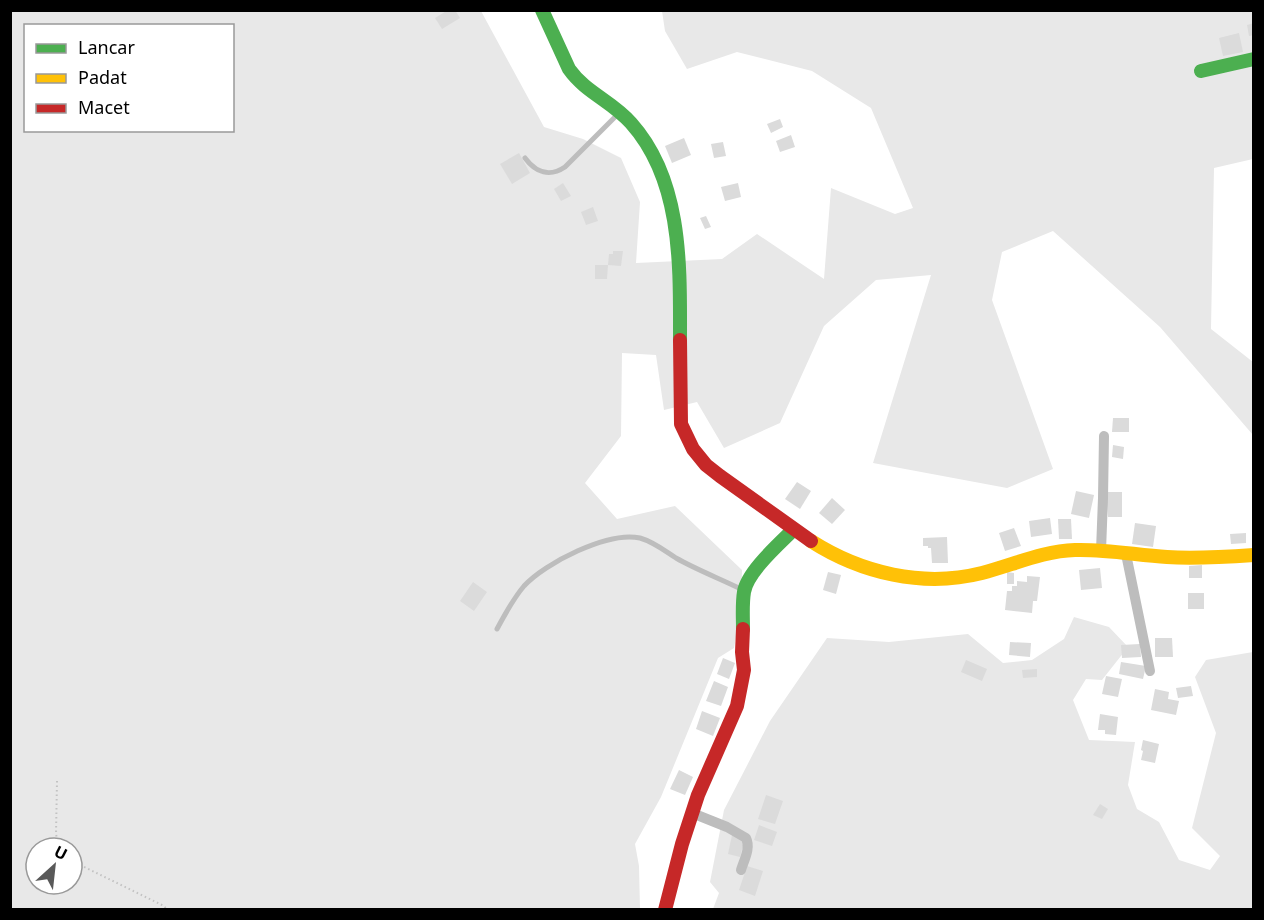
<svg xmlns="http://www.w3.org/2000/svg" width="1264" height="920" font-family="'Noto Sans',sans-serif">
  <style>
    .green { fill: #e8e8e8; fill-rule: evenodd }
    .building { fill: #dbdbdb }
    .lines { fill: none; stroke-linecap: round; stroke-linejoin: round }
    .path { stroke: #c2c2c2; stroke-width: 2; stroke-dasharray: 1.5 3; stroke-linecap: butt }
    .lane { stroke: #bdbdbd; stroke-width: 5 }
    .street { stroke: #bdbdbd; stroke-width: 10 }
    .fast { stroke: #4caf50; stroke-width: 14 }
    .slow { stroke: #ffc107; stroke-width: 14 }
    .jam { stroke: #c62828; stroke-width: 14 }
  </style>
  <rect width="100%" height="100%" fill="#fff"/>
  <g class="green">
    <path d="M10,11H481L544,127L583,139L621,158L640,202L636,263L722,259L757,234L824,279L831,188L895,214L913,208L871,108L812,71L737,52L687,69L665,31L662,11H1253V159L1214,168L1211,329L1253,362V435L1160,327L1053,231L1002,252L992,300L1053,469L1007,488L873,463L931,275L876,280L824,326L780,423L724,448L697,402L664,410L656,355L622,353L621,436L585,483L617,519L675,506L742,570L741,611L734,648L718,658L661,797L635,844L639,866L640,909H11ZM26,26H232V130H26ZM36,848H72V884H36Z"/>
    <polygon points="1074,617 1109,627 1128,647 1102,680 1086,679 1073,700 1089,740 1135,742 1128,785 1137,809 1159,822 1179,860 1210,870 1220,856 1192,828 1216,733 1195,677 1206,660 1253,652 1253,909 713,909 719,893 710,882 724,810 770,721 827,638 889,642 968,634 1003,663 1032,660 1064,639"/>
  </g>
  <g class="building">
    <polygon points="448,10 455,10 460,18 442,29 435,18"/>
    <polygon points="1254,23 1254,35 1249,36 1247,25"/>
    <polygon points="1239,33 1243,52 1223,56 1219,38"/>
    <polygon points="780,119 783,127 771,133 767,124"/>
    <polygon points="791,135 795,147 780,152 776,141"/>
    <polygon points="684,138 691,155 672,163 665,146"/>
    <polygon points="723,142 726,156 714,158 711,144"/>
    <polygon points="519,153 530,173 512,184 500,164"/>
    <polygon points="563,183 571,196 561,201 554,189"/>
    <polygon points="738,183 741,197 725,201 721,187"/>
    <polygon points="593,207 598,221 586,225 581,212"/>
    <polygon points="706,216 711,227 705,229 700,218"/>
    <polygon points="613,251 623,251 621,266 608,265 609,254 613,254"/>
    <polygon points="595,265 608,265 607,279 595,279"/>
    <polygon points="1113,418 1129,418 1129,432 1112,432"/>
    <polygon points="1113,445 1124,447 1123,459 1112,457"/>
    <polygon points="797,482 811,491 800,509 785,499"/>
    <polygon points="1076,491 1094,495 1089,518 1071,514"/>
    <polygon points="1106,492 1122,492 1122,517 1108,517"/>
    <polygon points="832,498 845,510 832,524 819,513"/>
    <polygon points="1050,518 1052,534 1031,537 1029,521"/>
    <polygon points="1058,519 1071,519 1072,539 1059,539"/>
    <polygon points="1135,523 1156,526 1153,547 1132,544"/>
    <polygon points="1014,528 1021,546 1005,551 999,533"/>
    <polygon points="1246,533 1246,543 1231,544 1230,534"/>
    <polygon points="947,537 948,563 932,563 931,548 928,548 928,546 923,546 923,538"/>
    <polygon points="1202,565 1202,578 1189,578 1189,566"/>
    <polygon points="1100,568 1102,588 1081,590 1079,570"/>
    <polygon points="828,572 841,575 836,594 823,590"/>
    <polygon points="1007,572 1014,573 1014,584 1007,584"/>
    <polygon points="1027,576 1040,577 1037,601 1033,601 1032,613 1005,610 1007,591 1012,591 1012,586 1017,586 1017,581 1027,582"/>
    <polygon points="473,582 487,592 474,611 460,601"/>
    <rect x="1188" y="593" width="16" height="16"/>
    <polygon points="1155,638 1172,638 1173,657 1155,657"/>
    <polygon points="1010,642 1031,643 1030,657 1009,655"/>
    <polygon points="1140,644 1141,657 1122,658 1121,645"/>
    <polygon points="723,658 735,663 729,679 717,674"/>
    <polygon points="966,660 987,669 982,681 961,672"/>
    <polygon points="1121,662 1146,666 1143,679 1119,674"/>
    <polygon points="1037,669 1037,677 1023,678 1022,670"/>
    <polygon points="1106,676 1122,679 1118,697 1102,694"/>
    <polygon points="714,681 728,687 721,706 706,701"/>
    <polygon points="1191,686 1193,696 1178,698 1176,688"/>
    <polygon points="1155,689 1169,692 1168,699 1179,701 1176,715 1151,710"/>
    <polygon points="702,711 720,718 713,736 696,729"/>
    <polygon points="1100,714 1118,717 1116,735 1105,734 1105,730 1098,730"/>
    <polygon points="1143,740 1159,744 1155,763 1141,760 1143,751 1141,750"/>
    <polygon points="679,770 693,777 685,795 670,789"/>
    <polygon points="766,795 783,801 775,824 758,819"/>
    <polygon points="1100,804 1108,809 1102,819 1093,815"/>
    <polygon points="759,825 777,832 772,846 754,840"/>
    <polygon points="732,835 745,838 740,857 728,854"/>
    <polygon points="747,866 763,871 755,896 739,890"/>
  </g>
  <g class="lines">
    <g class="path">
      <polyline points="57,781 56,834 59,848"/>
      <polyline points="72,861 164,906 167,910"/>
    </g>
    <g class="lane">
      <path d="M525,158C536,173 550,177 565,167L619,113"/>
      <path d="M497,629C505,614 513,599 524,586C545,563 608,531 640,538C654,542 665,551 676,558C697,570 721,579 743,590"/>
    </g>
    <g class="street">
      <polyline points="1101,551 1103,498 1104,436"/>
      <polyline points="1126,554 1150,671"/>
      <path d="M692,813L727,827L746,838C751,848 744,860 741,870"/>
    </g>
    <g class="fast">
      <path d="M542,10L569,69C586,93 612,101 631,123C683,181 680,268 680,340"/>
      <polyline points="1201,71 1254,59"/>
      <path d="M743,629C743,617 742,604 744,592C747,572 779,544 793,530"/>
    </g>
    <path class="slow" d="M811,541C861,573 923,588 982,573C1013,565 1043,551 1075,550C1106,549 1136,555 1167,557C1196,559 1225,557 1254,555"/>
    <g class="jam">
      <polyline points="680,340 681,424 693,449 706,465 720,476 811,541"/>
      <polyline points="665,910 682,844 698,795 737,706 744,670 742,652 743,629"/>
    </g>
  </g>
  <rect width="1264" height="920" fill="none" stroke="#000000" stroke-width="24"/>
  <rect x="24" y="24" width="210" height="108" fill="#ffffff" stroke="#999999" stroke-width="1.5"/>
  <rect x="36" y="44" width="30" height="9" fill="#4caf50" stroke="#999999" stroke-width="1.5"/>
  <text x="78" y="54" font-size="18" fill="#000000">Lancar</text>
  <rect x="36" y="74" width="30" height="9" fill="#ffc107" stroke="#999999" stroke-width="1.5"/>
  <text x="78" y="84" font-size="18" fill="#000000">Padat</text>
  <rect x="36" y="104" width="30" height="9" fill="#c62828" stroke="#999999" stroke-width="1.5"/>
  <text x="78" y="114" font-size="18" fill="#000000">Macet</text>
  <g transform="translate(54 866) rotate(27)"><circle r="28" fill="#ffffff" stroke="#999999" stroke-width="1.5"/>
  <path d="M0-4.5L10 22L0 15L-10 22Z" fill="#595959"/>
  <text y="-9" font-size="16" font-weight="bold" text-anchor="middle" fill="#000000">U</text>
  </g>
</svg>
